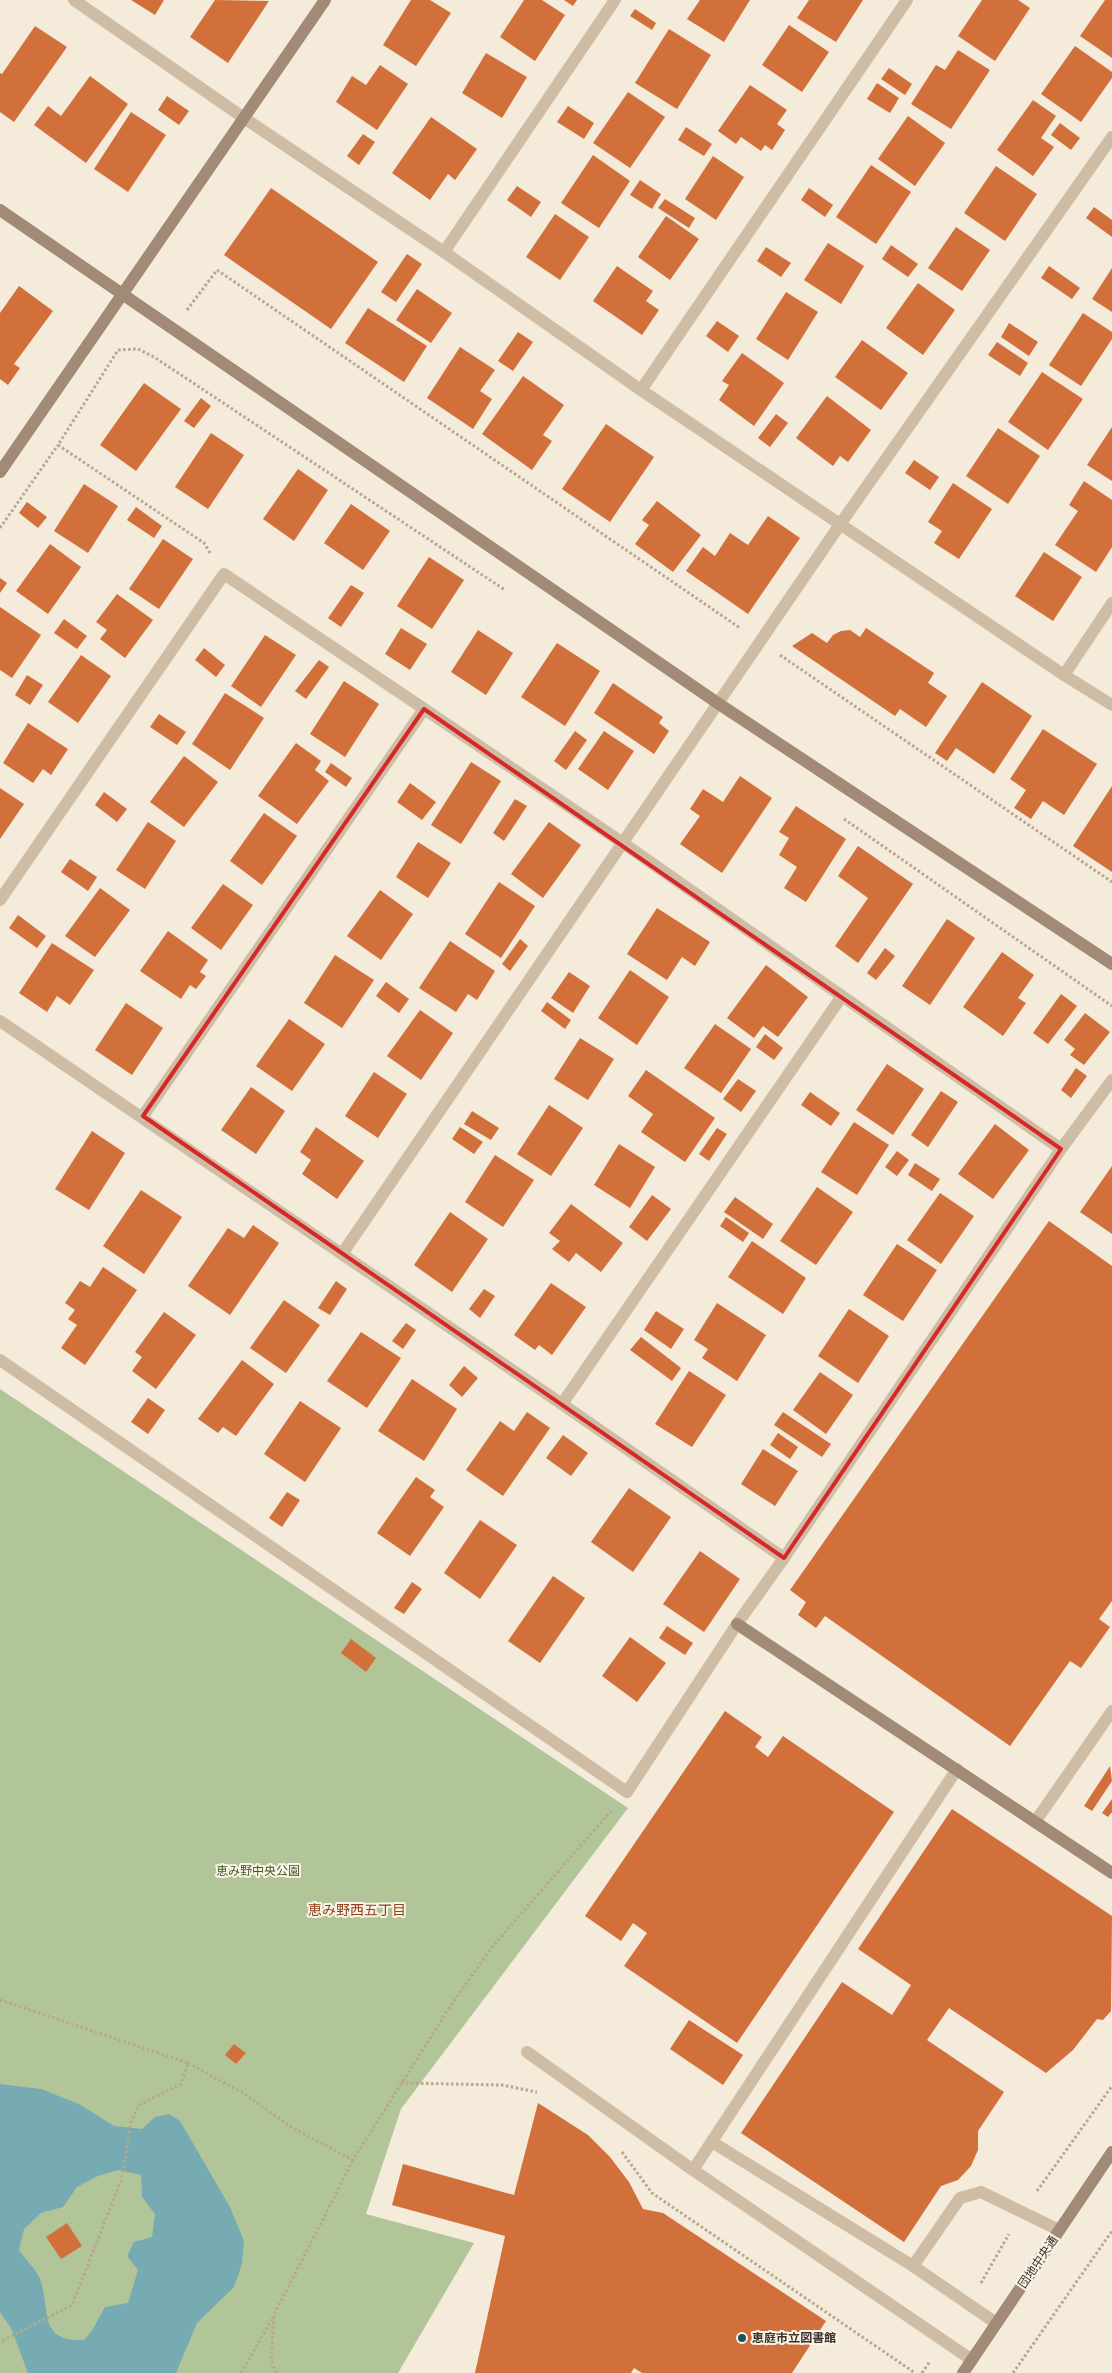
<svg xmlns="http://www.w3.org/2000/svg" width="1112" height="2373" font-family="'Asap Condensed','Noto Sans JP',sans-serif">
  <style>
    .green { fill: #b1c599 }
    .water { fill: #77abb4; fill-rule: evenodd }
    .building { fill: #d2703b }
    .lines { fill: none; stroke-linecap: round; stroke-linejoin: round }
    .path { stroke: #baa68f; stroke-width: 3; stroke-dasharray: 2.5 2.5; stroke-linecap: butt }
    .lane { stroke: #cebca5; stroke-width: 12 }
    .street { stroke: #cebca5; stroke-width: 12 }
    .secondary { stroke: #a28b76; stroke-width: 12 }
    .marked { fill: none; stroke: #d62828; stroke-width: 4; stroke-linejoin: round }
    .poi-dot { fill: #18535f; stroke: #fbf4e8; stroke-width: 2 }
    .labels { text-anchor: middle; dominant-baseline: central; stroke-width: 4; stroke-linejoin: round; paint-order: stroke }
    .park-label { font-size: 12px; fill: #425a28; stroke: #fbf4e8 }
    .street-label { font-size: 12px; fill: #392f27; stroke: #fbf4e8 }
    .poi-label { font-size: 12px; font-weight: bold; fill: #392f27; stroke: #fbf4e8; text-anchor: start }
    .neighbourhood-label { font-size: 14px; fill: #904118; stroke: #fbf4e8 }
  </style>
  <rect width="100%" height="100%" fill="#f4ebdb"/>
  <polygon class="green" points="0,1389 628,1808 401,2109 366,2214 474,2243 398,2373 0,2373"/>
  <path class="water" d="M0,2084L41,2089L79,2104L114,2126L142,2129L155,2117L169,2114L180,2121L230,2207L244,2241L242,2264L234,2287L197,2323L176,2373H28L11,2328L0,2312ZM118,2170L141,2175L142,2197L155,2214L152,2237L134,2242L127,2256L138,2270L128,2303L105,2307L93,2329L84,2340C37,2342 51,2309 40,2279C36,2269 25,2259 19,2250L24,2229L41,2213L63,2207L77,2187L98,2176Z"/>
  <g class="building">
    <polygon points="131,0 164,0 155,15"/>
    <polygon points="215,0 269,1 228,63 190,37"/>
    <polygon points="411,0 430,0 451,13 416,66 383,45"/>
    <polygon points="524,0 542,0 565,15 535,61 500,37"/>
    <polygon points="564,0 577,0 573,6"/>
    <polygon points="700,0 750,0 724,42 687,19"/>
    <polygon points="809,0 863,0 836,42 797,18"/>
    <polygon points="982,0 1018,0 1030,8 995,61 958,36"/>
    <polygon points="1105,0 1112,0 1112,58 1080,36"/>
    <polygon points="635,9 656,23 652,30 630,16"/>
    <polygon points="789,25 829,52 802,92 762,65"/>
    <polygon points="35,26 67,47 14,122 0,112 0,73 2,74"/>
    <polygon points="669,29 711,55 677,109 635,83"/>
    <polygon points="1075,46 1112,72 1112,78 1081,122 1041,94"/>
    <polygon points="958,50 990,70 951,129 911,104 936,65 945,70"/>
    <polygon points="486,53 527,77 502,118 462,93"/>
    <polygon points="380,65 408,84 377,130 336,102 352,76 366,85"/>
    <polygon points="889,68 912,84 905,95 881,79"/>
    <polygon points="90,76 128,104 86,163 34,125 48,106 61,116"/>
    <polygon points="877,83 899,98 890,113 867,99"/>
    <polygon points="750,85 787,110 777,124 785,130 772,150 765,145 761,151 741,137 736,144 718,131"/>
    <polygon points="628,92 665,117 630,168 593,143"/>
    <polygon points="167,96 189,111 179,125 158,110"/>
    <polygon points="1033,100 1056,116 1041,138 1054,147 1033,176 997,150"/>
    <polygon points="568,106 594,123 584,139 557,122"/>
    <polygon points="131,112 166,135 128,192 94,169"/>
    <polygon points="908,116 945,143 915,186 878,159"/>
    <polygon points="431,117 477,149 455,180 448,174 430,200 392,173"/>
    <polygon points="1060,123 1080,138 1071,150 1051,135"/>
    <polygon points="686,127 712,144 704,156 678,140"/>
    <polygon points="363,134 375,142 359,165 347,156"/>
    <polygon points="593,155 630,181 599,228 561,203"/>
    <polygon points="713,156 744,177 716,220 685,199"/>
    <polygon points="871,165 911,192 876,244 836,217"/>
    <polygon points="996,166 1037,194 1005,241 964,213"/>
    <polygon points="640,180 661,194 652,209 630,195"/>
    <polygon points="517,186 541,202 531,217 507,200"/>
    <polygon points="271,188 378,262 331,329 224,255"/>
    <polygon points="809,188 833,205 825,217 801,200"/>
    <polygon points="665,199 695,218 689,228 658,208"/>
    <polygon points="1094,207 1112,220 1112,237 1086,218"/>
    <polygon points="555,214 589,237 560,280 526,257"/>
    <polygon points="666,216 699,239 670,280 638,257"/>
    <polygon points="956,227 990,250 962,291 928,268"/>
    <polygon points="828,243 864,266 841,304 804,280"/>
    <polygon points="891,245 918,264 908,277 882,259"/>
    <polygon points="766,247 791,263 781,277 757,261"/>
    <polygon points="407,254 422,264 396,302 381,292"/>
    <polygon points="617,266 653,291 646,301 659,310 642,335 593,301"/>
    <polygon points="1049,266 1080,288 1072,299 1041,278"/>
    <polygon points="1112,268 1112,312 1092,299"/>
    <polygon points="918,283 955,310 923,355 886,328"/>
    <polygon points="19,286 53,311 14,364 20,368 8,385 0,379 0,313"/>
    <polygon points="417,289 452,313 431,343 396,320"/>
    <polygon points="786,292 818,312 788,360 756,339"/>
    <polygon points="368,308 427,346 404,382 345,343"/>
    <polygon points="1083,313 1112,332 1112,339 1081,386 1049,365"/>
    <polygon points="717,321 739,336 728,352 706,336"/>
    <polygon points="1009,323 1038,342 1029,356 1001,337"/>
    <polygon points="518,332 533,342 513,371 498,361"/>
    <polygon points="862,340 908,373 881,410 835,377"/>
    <polygon points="997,342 1028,363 1020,376 988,355"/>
    <polygon points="460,347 495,370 480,391 492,399 473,429 427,398"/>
    <polygon points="742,353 784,383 754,426 719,400 729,385 722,381"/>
    <polygon points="1042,372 1083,399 1048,450 1008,422"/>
    <polygon points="523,376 564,405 543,435 552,441 532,470 482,434"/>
    <polygon points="144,383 181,409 136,471 100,445"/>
    <polygon points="827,396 871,430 848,462 840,456 833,466 796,438"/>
    <polygon points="201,398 211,406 194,428 184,421"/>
    <polygon points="776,414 788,423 770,447 758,438"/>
    <polygon points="606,424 654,457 610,522 562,489"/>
    <polygon points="1112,427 1112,481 1087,465"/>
    <polygon points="998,428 1040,456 1008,504 966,476"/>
    <polygon points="211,433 244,455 208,509 175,487"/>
    <polygon points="914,460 939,477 930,490 905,473"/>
    <polygon points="298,469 328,490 294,541 263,519"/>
    <polygon points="1084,481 1112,500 1112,547 1096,572 1055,545 1078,511 1069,505"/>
    <polygon points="953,483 992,509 959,559 934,543 942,531 928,522"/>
    <polygon points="84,484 118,506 88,553 54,531"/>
    <polygon points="657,501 701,535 673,572 635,544 649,525 642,520"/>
    <polygon points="27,502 47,517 38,528 19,513"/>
    <polygon points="351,504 390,531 363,570 324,543"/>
    <polygon points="136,507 162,526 154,538 127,520"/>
    <polygon points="768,516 800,538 748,614 686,571 703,547 715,556 730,533 748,545"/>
    <polygon points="163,539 193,559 159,609 129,589"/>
    <polygon points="50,544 81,567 48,614 16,591"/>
    <polygon points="1044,552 1082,577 1053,621 1015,596"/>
    <polygon points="429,557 464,580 432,629 397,606"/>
    <polygon points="0,578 7,583 0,593"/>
    <polygon points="351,585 364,593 341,627 328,618"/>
    <polygon points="117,594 153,620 125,658 100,639 107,630 96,622"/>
    <polygon points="0,607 41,635 12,678 0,670"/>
    <polygon points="64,619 87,636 77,649 54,633"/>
    <polygon points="401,628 427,644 410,670 385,654"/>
    <polygon points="866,628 934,673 928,683 947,696 926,727 900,709 895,716 792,646 812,633 827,643 833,635 841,631 850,630 860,637"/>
    <polygon points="478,630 513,653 486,695 451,672"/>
    <polygon points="265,635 296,655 261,707 231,686"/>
    <polygon points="557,643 600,671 565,726 521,697"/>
    <polygon points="204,648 225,665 216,677 195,660"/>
    <polygon points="81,655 111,676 78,723 48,702"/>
    <polygon points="319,660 329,667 306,699 295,691"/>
    <polygon points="27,675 43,685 30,705 15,695"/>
    <polygon points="344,681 379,704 345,757 310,734"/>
    <polygon points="982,682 1032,716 994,774 956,748 947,761 935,753"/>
    <polygon points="613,683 663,717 659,723 669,731 654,754 594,713"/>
    <polygon points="225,693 264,718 230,770 192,744"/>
    <polygon points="159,714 186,732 177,745 150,727"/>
    <polygon points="28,723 68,749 51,775 43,769 33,783 3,763"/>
    <polygon points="1043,729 1097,764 1064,815 1043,801 1031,819 1014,808 1026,790 1010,779"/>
    <polygon points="575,731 587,740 566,770 554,761"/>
    <polygon points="604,731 634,751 608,790 578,769"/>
    <polygon points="296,743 321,761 315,770 329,781 297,824 258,796"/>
    <polygon points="184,756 218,782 184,827 150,802"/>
    <polygon points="471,762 501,781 461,844 431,825"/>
    <polygon points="331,763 352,778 346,787 325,772"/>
    <polygon points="740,776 772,798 722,873 680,844 700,816 690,809 703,789 723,802"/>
    <polygon points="410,783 436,802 422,820 397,802"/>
    <polygon points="1112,786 1112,872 1073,846"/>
    <polygon points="0,788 24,804 0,839"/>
    <polygon points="104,792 127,809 117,822 95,805"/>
    <polygon points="515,799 527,806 504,841 493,833"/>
    <polygon points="796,806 846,839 806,902 784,888 797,867 779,855 789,838 779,832"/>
    <polygon points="264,813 297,836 262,885 230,861"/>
    <polygon points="148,822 176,841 145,889 116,870"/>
    <polygon points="549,822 581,845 543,898 511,874"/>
    <polygon points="418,842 451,863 428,898 396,877"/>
    <polygon points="858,846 913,884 858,963 835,946 868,898 838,876"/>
    <polygon points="70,859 97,877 88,891 61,872"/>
    <polygon points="499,882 535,906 501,958 465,934"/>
    <polygon points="223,884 253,905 221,950 191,928"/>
    <polygon points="100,888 130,910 95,957 65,936"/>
    <polygon points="380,890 413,914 381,960 347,936"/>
    <polygon points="657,908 710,942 695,966 682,957 667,980 627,954"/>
    <polygon points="18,915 46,936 37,948 9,928"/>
    <polygon points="947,919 975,938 930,1005 902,986"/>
    <polygon points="168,931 208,960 200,972 206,976 196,989 190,985 181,999 140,971"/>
    <polygon points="520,939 528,946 510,971 502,964"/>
    <polygon points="450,941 495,971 477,1000 468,994 456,1012 419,988"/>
    <polygon points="52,943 94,970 70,1005 57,996 47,1012 19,993"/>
    <polygon points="885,948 895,956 876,980 867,973"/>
    <polygon points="1002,952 1034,975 1018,998 1026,1003 1003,1036 963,1007"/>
    <polygon points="335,955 374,980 342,1028 304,1003"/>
    <polygon points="766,965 808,997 778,1037 763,1026 754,1038 727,1018"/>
    <polygon points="630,970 669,997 637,1045 598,1018"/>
    <polygon points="569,972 590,986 573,1013 551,998"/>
    <polygon points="386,982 409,999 399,1013 376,996"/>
    <polygon points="1061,994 1077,1006 1048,1044 1033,1033"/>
    <polygon points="547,1002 571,1020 565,1029 541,1011"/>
    <polygon points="126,1003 163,1028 132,1075 95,1050"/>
    <polygon points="420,1010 453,1033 421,1080 387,1056"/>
    <polygon points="1085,1013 1110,1032 1084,1065 1070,1055 1075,1049 1064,1040"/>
    <polygon points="289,1019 325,1044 292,1091 256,1066"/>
    <polygon points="715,1024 751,1049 721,1093 684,1068"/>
    <polygon points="765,1034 783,1048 774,1060 756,1047"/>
    <polygon points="580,1038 614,1059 588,1100 554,1079"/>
    <polygon points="887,1064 924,1089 893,1135 856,1110"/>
    <polygon points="1076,1068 1087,1076 1071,1098 1061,1090"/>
    <polygon points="646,1070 715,1118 685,1162 641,1132 653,1114 628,1096"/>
    <polygon points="374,1072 407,1094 378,1138 345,1116"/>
    <polygon points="738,1079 756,1091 741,1112 723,1099"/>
    <polygon points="251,1087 285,1111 256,1154 221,1130"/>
    <polygon points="941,1091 958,1102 928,1147 911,1135"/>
    <polygon points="810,1092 840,1113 831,1126 801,1105"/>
    <polygon points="549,1105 583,1128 551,1176 517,1154"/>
    <polygon points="472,1111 499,1128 491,1140 464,1124"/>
    <polygon points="854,1122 889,1145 857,1195 821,1172"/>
    <polygon points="995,1124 1029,1150 993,1199 958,1174"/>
    <polygon points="316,1127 364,1161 337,1199 302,1174 311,1160 300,1152"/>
    <polygon points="460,1127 483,1142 474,1154 452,1139"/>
    <polygon points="717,1128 727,1134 709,1161 699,1154"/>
    <polygon points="92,1131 125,1153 89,1210 55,1189"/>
    <polygon points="619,1144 655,1167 630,1208 594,1185"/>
    <polygon points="897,1151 909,1160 897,1176 885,1167"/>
    <polygon points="495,1155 534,1180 503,1227 465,1202"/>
    <polygon points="915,1163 940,1179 932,1191 908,1175"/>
    <polygon points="1112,1166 1112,1234 1080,1212"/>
    <polygon points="817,1187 853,1212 816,1265 780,1241"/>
    <polygon points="141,1190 182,1217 144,1274 103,1246"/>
    <polygon points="940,1193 974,1216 941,1264 907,1240"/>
    <polygon points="652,1195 671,1209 647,1241 629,1227"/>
    <polygon points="735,1197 773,1224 763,1239 724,1212"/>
    <polygon points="571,1204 623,1243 601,1272 576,1253 569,1262 552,1249 560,1241 549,1233"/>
    <polygon points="450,1212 488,1239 452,1292 414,1265"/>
    <polygon points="726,1217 749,1233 743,1242 720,1226"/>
    <polygon points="1049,1221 1112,1266 1112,1601 1099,1619 1110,1627 1081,1668 1070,1661 1010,1746 825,1616 816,1628 798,1615 806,1602 790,1590"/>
    <polygon points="253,1225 279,1243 230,1315 188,1286 228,1228 244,1238"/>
    <polygon points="752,1241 806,1278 783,1314 728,1277"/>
    <polygon points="897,1244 937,1270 903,1321 863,1295"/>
    <polygon points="103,1267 137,1290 85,1365 61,1348 77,1325 68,1319 75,1310 65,1303 80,1281 90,1287"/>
    <polygon points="336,1281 347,1289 330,1315 318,1308"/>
    <polygon points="551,1283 586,1307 552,1355 539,1345 535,1350 514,1335"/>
    <polygon points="484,1289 495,1296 480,1318 469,1309"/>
    <polygon points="284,1300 320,1325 286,1373 250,1348"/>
    <polygon points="717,1303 766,1335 737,1381 702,1358 708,1349 694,1340"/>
    <polygon points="849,1309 889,1336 858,1383 818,1356"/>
    <polygon points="656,1311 684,1329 671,1349 644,1330"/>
    <polygon points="164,1312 196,1335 156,1389 132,1371 142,1357 135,1352"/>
    <polygon points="406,1323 416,1330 403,1349 392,1341"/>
    <polygon points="361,1332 401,1358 367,1408 327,1381"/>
    <polygon points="641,1337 681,1368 672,1381 630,1350"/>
    <polygon points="242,1360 274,1384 236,1436 223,1427 218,1433 198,1419"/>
    <polygon points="464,1366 478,1378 462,1397 449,1385"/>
    <polygon points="689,1371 726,1395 692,1447 655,1424"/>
    <polygon points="820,1372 853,1395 826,1434 793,1410"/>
    <polygon points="412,1379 457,1409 424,1461 378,1431"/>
    <polygon points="148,1398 165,1410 148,1434 131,1422"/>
    <polygon points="300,1401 341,1428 305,1482 264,1454"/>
    <polygon points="527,1412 550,1428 503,1496 466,1470 500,1421 514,1431"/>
    <polygon points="783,1412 831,1444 822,1457 774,1425"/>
    <polygon points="778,1433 798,1447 790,1459 770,1445"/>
    <polygon points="563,1435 588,1453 571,1476 546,1458"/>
    <polygon points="763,1449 798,1471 775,1506 741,1484"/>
    <polygon points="416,1477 435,1490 430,1497 444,1507 410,1556 377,1533"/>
    <polygon points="629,1488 671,1517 633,1572 591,1542"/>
    <polygon points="287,1492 300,1500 282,1527 269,1518"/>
    <polygon points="480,1520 517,1545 480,1599 444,1573"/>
    <polygon points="700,1551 740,1579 704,1632 663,1604"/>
    <polygon points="553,1576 585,1598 540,1663 508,1641"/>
    <polygon points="412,1582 422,1589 404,1614 394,1608"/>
    <polygon points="667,1626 693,1643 685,1655 659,1638"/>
    <polygon points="630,1637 666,1663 637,1702 602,1676"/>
    <polygon points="351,1639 376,1658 366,1672 341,1653"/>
    <polygon points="725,1711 762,1737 755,1747 768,1757 783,1736 894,1812 737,2043 624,1966 647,1933 633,1923 621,1941 585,1916"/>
    <polygon points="1110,1766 1112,1781 1092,1811 1084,1806"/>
    <polygon points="1112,1799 1112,1812 1108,1817 1102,1813"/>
    <polygon points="952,1809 1112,1916 1111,2011 1103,2020 1097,2019 1073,2050 1046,2073 949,2008 927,2040 1004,2092 978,2131 978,2150 971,2166 958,2180 941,2186 904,2242 741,2133 842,1982 892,2015 911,1985 858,1949"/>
    <polygon points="689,2020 743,2055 723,2085 670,2049"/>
    <polygon points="234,2044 246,2053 236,2064 225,2055"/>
    <polygon points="538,2103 588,2135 610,2157 629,2182 643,2209 663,2213 826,2321 792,2373 642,2373 634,2368 631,2373 475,2373 505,2236 392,2205 403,2164 514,2195"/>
    <polygon points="67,2223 82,2246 61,2259 46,2237"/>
  </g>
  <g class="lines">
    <g class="path">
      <polyline points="187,310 217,270 740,628"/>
      <polyline points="0,528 58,445"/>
      <polyline points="210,553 204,543 58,445 118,350 138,349 154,357 505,590"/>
      <polyline points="780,655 1112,882"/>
      <polyline points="844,819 1112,1006"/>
      <polyline points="0,2000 188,2063 181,2084 139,2105 131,2122 122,2178 72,2305 0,2342"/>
      <polyline points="188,2063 243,2093 291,2127 353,2160 449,2008 492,1947 611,1811"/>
      <polyline points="401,2083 502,2085 537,2092"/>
      <polyline points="622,2152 652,2193 915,2373"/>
      <polyline points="1037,2191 1112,2086"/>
      <polyline points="981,2283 1009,2234"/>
      <polyline points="241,2373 274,2316"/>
      <polyline points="276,2373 271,2359 274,2315 353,2160"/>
      <polyline points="922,2373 930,2361"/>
      <polyline points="1013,2373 1112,2231"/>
    </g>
    <g class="lane">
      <polyline points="1035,1822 1112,1711"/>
      <polyline points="527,2052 693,2170 957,1769"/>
      <polyline points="712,2142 913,2266"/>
      <polyline points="693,2170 972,2360"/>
      <polyline points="996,2323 913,2266 960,2198 981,2192 1059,2230"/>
    </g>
    <g class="street">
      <polyline points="74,0 244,118 444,252 641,390 1064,675 1112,705"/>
      <polyline points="444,252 615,0"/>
      <polyline points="641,390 907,0"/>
      <polyline points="1064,675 1112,603"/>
      <polyline points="0,900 224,574 623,843 1061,1149"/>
      <polyline points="0,1021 562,1404 784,1558"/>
      <polyline points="143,1116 424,709"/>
      <polyline points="342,1254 841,523 1112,137"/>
      <polyline points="0,1360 627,1792 737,1624 784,1558 1061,1149 1112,1080"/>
      <polyline points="562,1404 842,996"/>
    </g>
    <g class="secondary">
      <polyline points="0,210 719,704 1112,964"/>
      <polyline points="0,472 325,0"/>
      <polyline points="737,1624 1112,1873"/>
      <polyline points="963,2373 1112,2152"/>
    </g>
  </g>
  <path class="marked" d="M424,709L1061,1149L784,1558L143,1116Z"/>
  <circle class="poi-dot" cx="742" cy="2338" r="5"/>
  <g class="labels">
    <g class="park-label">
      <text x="258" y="1871">恵み野中央公園</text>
    </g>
    <g class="street-label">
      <text transform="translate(1038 2262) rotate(-56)">団地中央通</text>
    </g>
    <g class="poi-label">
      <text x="752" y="2338">恵庭市立図書館</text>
    </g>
    <g class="neighbourhood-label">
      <text x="357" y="1910">恵み野西五丁目</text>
    </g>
  </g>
</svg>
